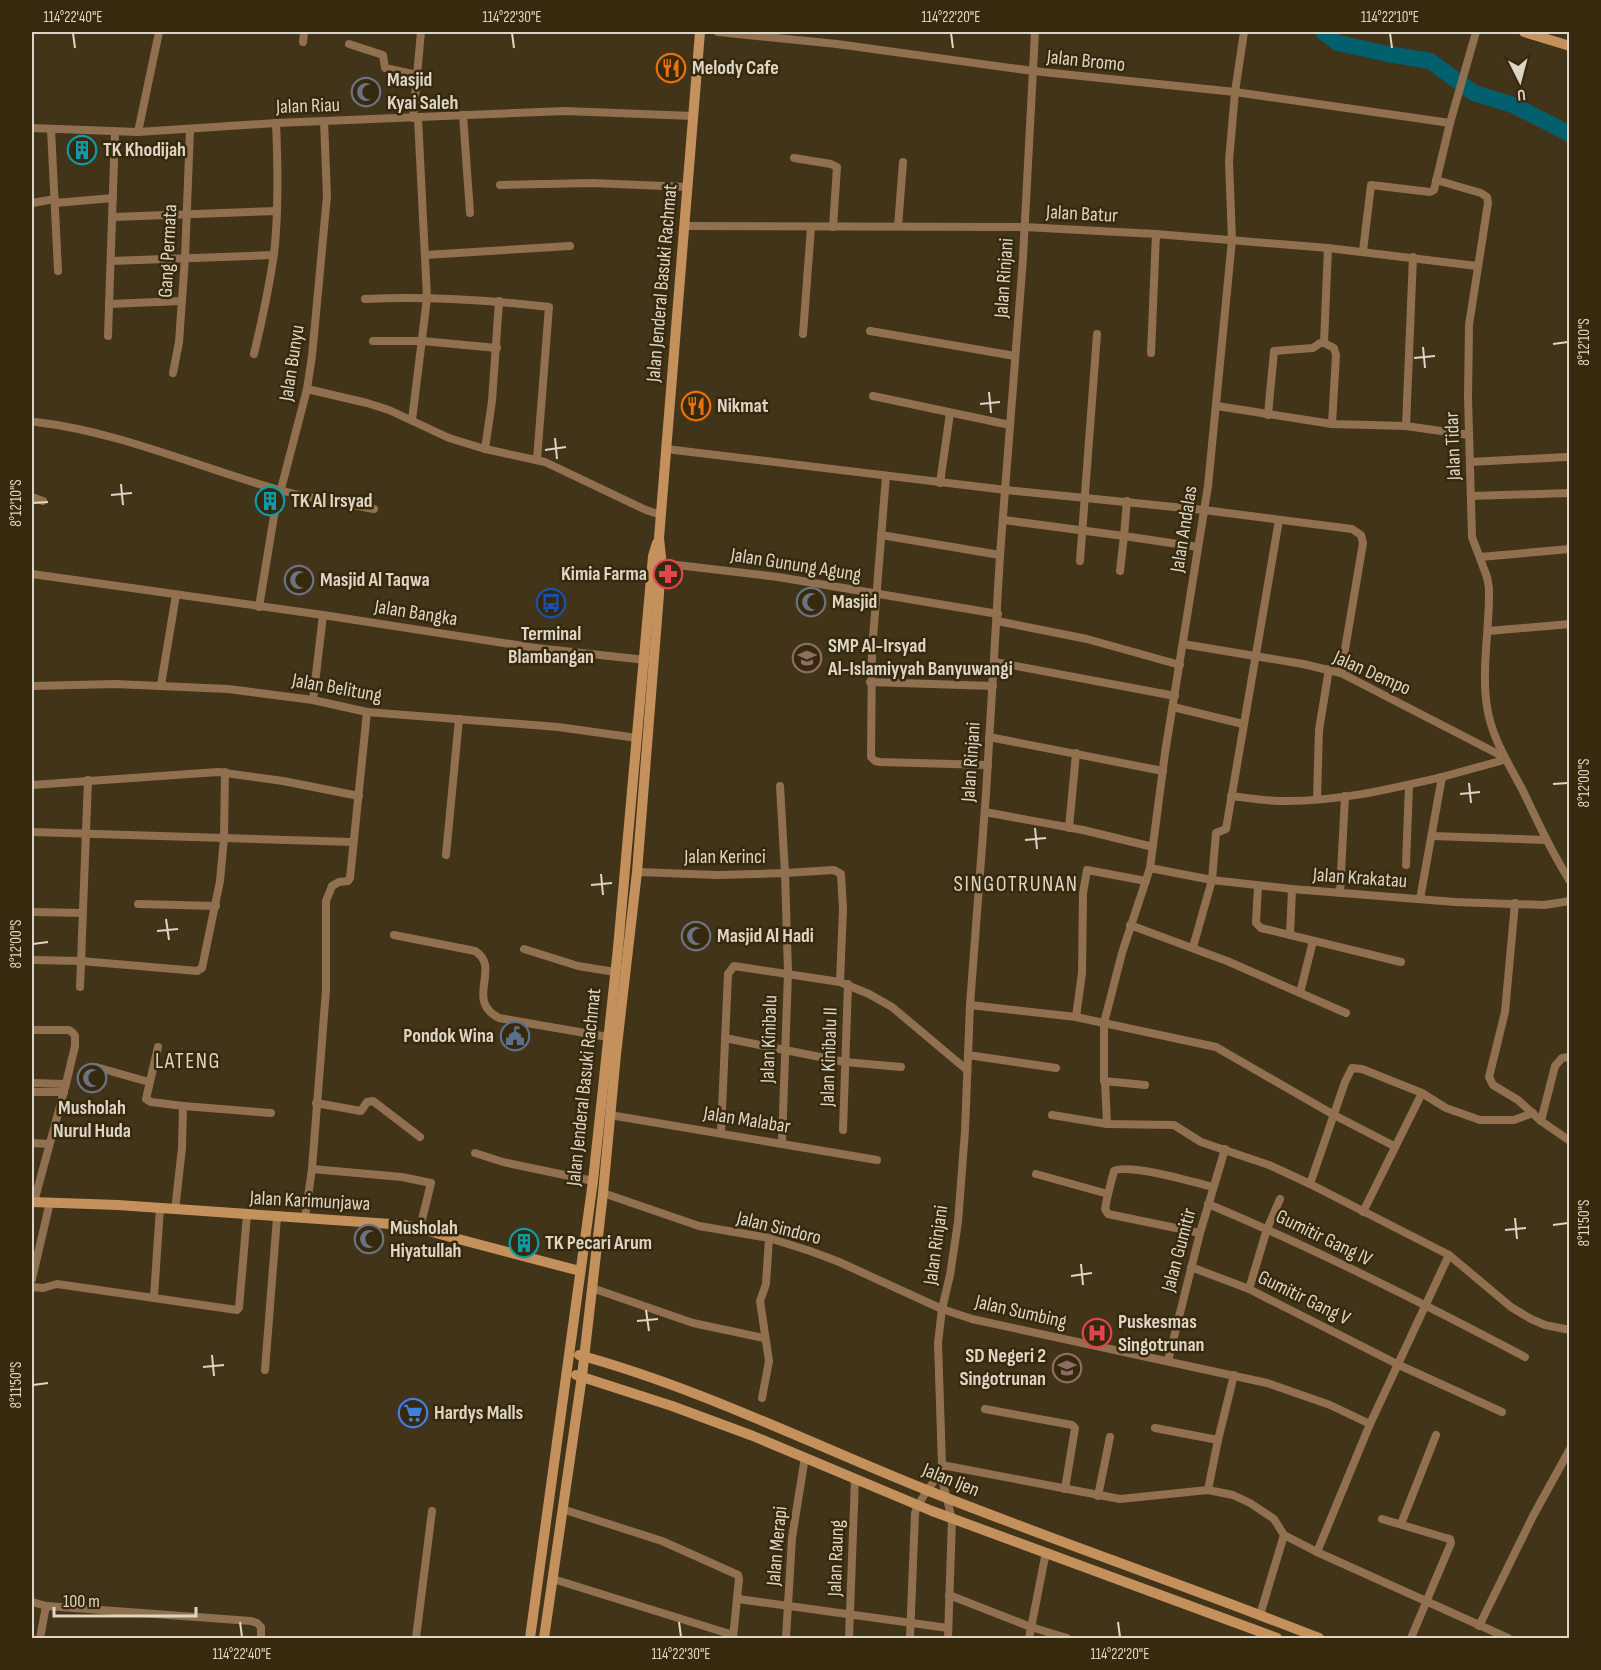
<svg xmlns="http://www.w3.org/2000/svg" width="1601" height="1670" font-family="'Sofia Sans Condensed',sans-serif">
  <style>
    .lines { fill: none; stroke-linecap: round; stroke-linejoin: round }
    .river { stroke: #025f6d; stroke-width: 16 }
    .street { stroke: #917050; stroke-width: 8 }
    .secondary { stroke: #c4905c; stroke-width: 10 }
    .ticks { fill: none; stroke: #ddd5c5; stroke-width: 2 }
    .labels { text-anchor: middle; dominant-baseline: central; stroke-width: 5; stroke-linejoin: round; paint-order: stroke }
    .street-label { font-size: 20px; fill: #ddd5c5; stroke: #37290e }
    .poi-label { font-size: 20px; font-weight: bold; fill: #ddd5c5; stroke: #37290e; text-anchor: start }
    .quarter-label { font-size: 22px; letter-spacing: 1.5px; fill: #ddd5c5; stroke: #37290e }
    .neatline { fill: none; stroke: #ddd5c5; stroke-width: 2 }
    .ticks-label { font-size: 15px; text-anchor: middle; fill: #ddd5c5 }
  </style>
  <rect width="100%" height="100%" fill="#413419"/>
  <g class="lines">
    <polyline class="river" points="1323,32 1338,43 1388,54 1430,61 1474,93 1513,105 1570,134"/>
    <g class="street">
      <polyline points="718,32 837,44 1033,71 1235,92 1450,123"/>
      <polyline points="303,42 304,32"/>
      <polyline points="349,44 383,55 385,68 417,75"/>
      <polyline points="463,115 470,213"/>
      <polyline points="413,118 421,32"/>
      <polyline points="32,128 138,132 276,123 565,111 693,116"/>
      <polyline points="51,129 58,271"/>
      <polyline points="138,132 159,32"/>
      <polyline points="794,158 831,164 837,167 833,227"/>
      <path d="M1436,180L1481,193L1487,197L1488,203L1469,325L1468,397L1472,537L1487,577L1489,588C1490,627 1481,668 1487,707C1492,739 1509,764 1523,791C1538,822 1551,852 1570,881"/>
      <polyline points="500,185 592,183 688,187"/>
      <polyline points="32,203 55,199"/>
      <polyline points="55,203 113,198"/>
      <polyline points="113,217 277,211"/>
      <polyline points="684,226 1024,227 1156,234 1328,248 1477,266"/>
      <polyline points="898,226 903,162"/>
      <polyline points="1328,248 1324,343 1334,348 1336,355 1332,424"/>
      <polyline points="1363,251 1371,185 1430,192 1434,190 1450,123 1476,32"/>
      <polyline points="425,255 570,246"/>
      <polyline points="111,261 273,255"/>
      <path d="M365,299C427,296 488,300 549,307L537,459"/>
      <polyline points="109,304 182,301"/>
      <polyline points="870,331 1015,356"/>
      <polyline points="803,334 811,227"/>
      <polyline points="108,336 115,132"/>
      <polyline points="373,341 422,341 497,348"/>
      <polyline points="1151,353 1156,234"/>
      <path d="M254,354C262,321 269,288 274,254C279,210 278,167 276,123"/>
      <polyline points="173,373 179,342 185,258 190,130"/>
      <polyline points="307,389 367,403 389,410 449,438 485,449 545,462 646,510 661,515"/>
      <polyline points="873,396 1010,425"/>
      <polyline points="1217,406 1332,424 1406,426 1469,435"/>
      <polyline points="1268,415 1274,351 1313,348 1320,343 1324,343"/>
      <polyline points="412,420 427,298 418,118"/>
      <path d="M36,422C120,432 198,467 279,490C310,498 342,503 374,509"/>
      <polyline points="1406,426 1413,257"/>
      <polyline points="485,449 492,401 499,301"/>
      <polyline points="666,449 1006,490 1204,510 1352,529 1361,535 1363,543 1341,673"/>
      <polyline points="1470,462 1566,457"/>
      <polyline points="886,476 872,650 871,757 875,761 880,762 988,765"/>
      <polyline points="940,483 950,413"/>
      <polyline points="1471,496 1569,493"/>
      <polyline points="32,497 43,501"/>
      <polyline points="1127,501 1124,536 1198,547"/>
      <polyline points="1004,520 1124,536 1120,571"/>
      <polyline points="881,535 1000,555"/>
      <polyline points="1480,557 1570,549"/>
      <polyline points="1080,561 1097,334"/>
      <polyline points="660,563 778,577 998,614"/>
      <polyline points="32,574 323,615 536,648 646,660"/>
      <polyline points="259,607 274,516 307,389 312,356 327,196 324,121"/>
      <polyline points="997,621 1087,639 1180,665"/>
      <polyline points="1488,631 1570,624"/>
      <polyline points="1183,644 1303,664 1341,673 1502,756"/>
      <polyline points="995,662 1175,696"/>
      <polyline points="870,682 993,686"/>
      <polyline points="161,685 176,595"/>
      <polyline points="32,686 115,684 228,689 313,700 367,712 558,727 637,738"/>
      <polyline points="313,700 323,615"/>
      <polyline points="1173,707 1243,724"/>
      <polyline points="989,737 1163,771"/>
      <polyline points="32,785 218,772 283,781 359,796"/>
      <polyline points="780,786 785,873 834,870 841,874 843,909 840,982"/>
      <path d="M1231,796C1248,798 1265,801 1282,801C1336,802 1390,789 1442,777"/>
      <polyline points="1317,799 1319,730 1329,669"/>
      <polyline points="985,812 1083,830 1153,847"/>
      <polyline points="1069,828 1076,753"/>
      <polyline points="32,832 353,842"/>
      <polyline points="1432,836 1546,840"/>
      <polyline points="446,855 459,719"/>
      <polyline points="1406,865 1409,785"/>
      <polyline points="1150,868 1212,880 1292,889 1455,902 1544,905 1570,901"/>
      <polyline points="637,872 718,875 785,873 788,973 782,1142"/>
      <polyline points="1258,886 1256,923 1261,928 1401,962"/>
      <polyline points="1340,893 1345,796"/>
      <polyline points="1420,899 1442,777 1504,760"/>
      <polyline points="1515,903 1505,1012 1489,1077 1493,1085 1518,1100 1541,1121 1570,1141"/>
      <polyline points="138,904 216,906"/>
      <polyline points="32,912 82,913"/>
      <polyline points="1130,925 1227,961 1346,1013"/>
      <path d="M394,935L475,951C502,968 464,1000 499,1018L608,1037"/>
      <polyline points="1290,935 1292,889"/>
      <polyline points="1193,947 1212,880 1216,833 1226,829 1279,520"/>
      <polyline points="524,949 578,966 615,972"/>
      <polyline points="32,960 81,961 197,971 202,968 220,881 224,838 225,772"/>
      <polyline points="80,987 88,780"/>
      <polyline points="1300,993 1313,941"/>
      <polyline points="970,1005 1076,1017 1216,1047 1334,1115 1394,1146"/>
      <polyline points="1076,1017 1082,973 1083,893 1087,870 1146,881"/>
      <polyline points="32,1030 69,1030 73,1033 75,1036 75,1046 66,1084 34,1202"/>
      <polyline points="725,1038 845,1062 901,1067"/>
      <polyline points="158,1047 146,1099 151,1102 183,1106"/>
      <polyline points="968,1055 1056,1068"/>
      <polyline points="96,1067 149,1082"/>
      <polyline points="1105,1082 1107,1124"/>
      <polyline points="32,1083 66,1084"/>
      <polyline points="1145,1085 1104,1081 1104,1023 1122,953 1150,868 1165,753 1208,486 1232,240 1229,161 1235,92 1244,32"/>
      <polyline points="32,1092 64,1092"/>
      <polyline points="316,1103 361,1111 367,1102 373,1101 420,1137"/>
      <polyline points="610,1115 877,1160"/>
      <polyline points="1052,1115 1107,1124 1174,1125 1201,1142 1269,1165 1310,1184 1449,1255 1511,1307 1531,1319 1545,1325 1570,1330"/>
      <polyline points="1541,1121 1555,1066 1562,1058 1570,1057"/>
      <polyline points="843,1130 848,984"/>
      <polyline points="721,1132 728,974 734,966 840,982 869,994 892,1007 967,1070"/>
      <polyline points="32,1143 49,1144"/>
      <polyline points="475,1153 503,1162 593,1181"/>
      <polyline points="312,1169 402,1177 431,1183 420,1228"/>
      <polyline points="1036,1174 1108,1194 1105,1209 1108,1214 1200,1233"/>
      <polyline points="1310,1184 1345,1082 1352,1068 1362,1069 1422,1093 1446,1108 1480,1120 1514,1120 1533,1113"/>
      <polyline points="603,1193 699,1226 769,1238 810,1251 837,1261 942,1309 972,1319 1267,1383 1330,1405 1370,1424"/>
      <path d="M1108,1194L1114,1171C1129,1163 1193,1182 1213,1187"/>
      <path d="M1208,1204C1316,1249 1421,1302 1525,1357"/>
      <polyline points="175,1210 182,1148 183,1106 271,1113"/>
      <polyline points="1363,1212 1422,1093"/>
      <polyline points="305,1218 312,1169 326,990 326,901 332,886 339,882 348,881 350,878 367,712"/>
      <polyline points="1191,1267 1249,1289 1399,1365 1502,1412"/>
      <polyline points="32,1279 50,1202"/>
      <polyline points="32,1287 43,1288 57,1284 237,1310 239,1308 247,1215"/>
      <polyline points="592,1288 693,1323 764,1338"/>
      <polyline points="1249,1289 1267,1229 1280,1199"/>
      <polyline points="154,1297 160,1208"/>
      <polyline points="1168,1361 1200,1233 1225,1149"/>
      <polyline points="265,1370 277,1217"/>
      <polyline points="762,1398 769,1361 760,1301 766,1284 769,1238"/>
      <polyline points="985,1409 1072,1425 1075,1428 1065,1489"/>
      <polyline points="1155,1428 1218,1440"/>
      <polyline points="942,1465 1120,1499 1208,1490 1233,1495 1250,1503 1274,1519 1284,1535 1260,1615"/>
      <polyline points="940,1472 952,1519 948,1638"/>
      <polyline points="1208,1490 1218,1440 1234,1375"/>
      <polyline points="1098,1496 1110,1437"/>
      <polyline points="562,1509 662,1541 738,1575 739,1579 733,1638"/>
      <polyline points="1382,1519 1446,1538 1450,1539 1451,1543 1411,1638"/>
      <polyline points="1401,1524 1436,1435"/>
      <polyline points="1284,1535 1317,1552 1508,1638"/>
      <polyline points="1317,1552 1370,1424 1449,1255"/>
      <polyline points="553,1579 733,1635"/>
      <polyline points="949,1595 1031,1627 1067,1638"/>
      <polyline points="738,1599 948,1628"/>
      <polyline points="32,1602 46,1606 251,1621 257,1623 261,1627 261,1638"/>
      <polyline points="1479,1626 1533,1516 1570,1449"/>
      <polyline points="40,1638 46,1606"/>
      <polyline points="416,1638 432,1511"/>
      <polyline points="786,1638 792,1538 805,1457"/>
      <polyline points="849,1638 855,1479"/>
      <path d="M910,1638L915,1513C920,1495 937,1483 942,1465L938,1343L942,1309L950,1275L958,1222L965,1131L970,1005L986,794L1000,555L1023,258L1035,32"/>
      <polyline points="1029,1638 1046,1552"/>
    </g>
    <g class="secondary">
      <polyline points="1524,32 1570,46"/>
      <polyline points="32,1202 118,1205 405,1225 580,1271"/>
      <path d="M579,1355C700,1388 813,1445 929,1491C1058,1542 1190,1587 1319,1638"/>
      <polyline points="576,1375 672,1406 753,1436 932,1511 1277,1638"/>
      <polyline points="530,1638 593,1181 618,948 653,556 657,543"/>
      <polyline points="544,1638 582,1376 603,1193 616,1054 637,872 659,594 661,557 659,538 700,32"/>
    </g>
  </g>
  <path class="ticks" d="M73,33L75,48M512,33L514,48M951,33L953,48M1390,33L1392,48M1553,344L1568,342M1423,347L1425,368M1414,358L1435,356M989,392L991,413M980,404L1000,402M555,438L557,459M545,450L566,447M121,484L123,505M111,495L132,493M33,503L48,502M1469,783L1471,803M1553,784L1568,783M1460,794L1480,792M1035,828L1037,849M1025,840L1046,838M601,874L603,895M591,885L612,883M166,919L169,940M157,931L178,929M33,944L48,942M1515,1218L1517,1239M1553,1225L1568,1223M1505,1230L1526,1228M1081,1264L1083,1285M1071,1276L1092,1273M646,1310L649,1331M637,1321L658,1319M212,1355L214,1376M203,1367L224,1365M33,1385L48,1383M240,1622L242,1637M679,1622L681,1637M1118,1622L1120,1637"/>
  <defs>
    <g id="restaurant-ring" transform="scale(1.5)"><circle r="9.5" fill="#37290e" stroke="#e8710a" stroke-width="1.5"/><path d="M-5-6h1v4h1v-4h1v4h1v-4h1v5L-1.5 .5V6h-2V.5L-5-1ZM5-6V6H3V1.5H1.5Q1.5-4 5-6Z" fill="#e8710a"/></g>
    <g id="mosque-ring" transform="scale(1.5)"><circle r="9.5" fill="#37290e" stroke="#6b7280" stroke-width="1.5"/><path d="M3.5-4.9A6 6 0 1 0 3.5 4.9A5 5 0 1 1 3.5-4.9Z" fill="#6b7280"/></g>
    <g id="building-ring" transform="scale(1.5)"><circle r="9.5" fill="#37290e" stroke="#0f9aa8" stroke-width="1.5"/><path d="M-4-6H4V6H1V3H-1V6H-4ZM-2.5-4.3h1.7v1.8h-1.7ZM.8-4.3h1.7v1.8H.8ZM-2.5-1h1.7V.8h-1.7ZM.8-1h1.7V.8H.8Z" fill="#0f9aa8"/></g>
    <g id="pharmacy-ring" transform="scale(1.5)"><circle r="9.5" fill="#37290e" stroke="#e0444e" stroke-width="1.5"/><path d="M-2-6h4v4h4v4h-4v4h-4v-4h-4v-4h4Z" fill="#e0444e"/></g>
    <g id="bus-ring" transform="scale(1.5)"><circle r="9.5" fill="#37290e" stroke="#1a4fb4" stroke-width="1.5"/><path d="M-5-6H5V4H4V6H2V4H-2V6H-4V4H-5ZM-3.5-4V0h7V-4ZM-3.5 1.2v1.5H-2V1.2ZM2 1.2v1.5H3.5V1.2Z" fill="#1a4fb4"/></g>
    <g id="school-ring" transform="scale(1.5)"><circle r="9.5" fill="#37290e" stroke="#8d6e63" stroke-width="1.5"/><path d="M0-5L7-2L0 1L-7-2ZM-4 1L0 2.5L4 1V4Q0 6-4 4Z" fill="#8d6e63"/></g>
    <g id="civic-ring" transform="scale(1.5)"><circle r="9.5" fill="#37290e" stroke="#5c6f8a" stroke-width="1.5"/><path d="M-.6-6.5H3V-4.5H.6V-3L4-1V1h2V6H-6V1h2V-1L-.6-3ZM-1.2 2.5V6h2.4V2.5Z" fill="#5c6f8a"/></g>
    <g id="hospital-ring" transform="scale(1.5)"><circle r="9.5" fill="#37290e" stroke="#e0444e" stroke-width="1.5"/><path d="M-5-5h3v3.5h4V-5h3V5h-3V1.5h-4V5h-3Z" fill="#e0444e"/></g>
    <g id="supermarket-ring" transform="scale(1.5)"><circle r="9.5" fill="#37290e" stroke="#3f7fe0" stroke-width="1.5"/><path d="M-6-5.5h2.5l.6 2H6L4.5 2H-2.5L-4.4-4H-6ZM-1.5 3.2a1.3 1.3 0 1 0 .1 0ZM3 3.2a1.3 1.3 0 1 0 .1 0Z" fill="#3f7fe0"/></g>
  </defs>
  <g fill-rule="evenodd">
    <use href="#restaurant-ring" x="671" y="68"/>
    <use href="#mosque-ring" x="366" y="92"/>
    <use href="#building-ring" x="82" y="150"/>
    <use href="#restaurant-ring" x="696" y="406"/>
    <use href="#building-ring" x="270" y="501"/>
    <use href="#pharmacy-ring" x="668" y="574"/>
    <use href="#mosque-ring" x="299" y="580"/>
    <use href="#mosque-ring" x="811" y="602"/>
    <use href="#bus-ring" x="551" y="603"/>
    <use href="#school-ring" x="807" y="658"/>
    <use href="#mosque-ring" x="696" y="936"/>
    <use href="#civic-ring" x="515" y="1036"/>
    <use href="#mosque-ring" x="92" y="1078"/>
    <use href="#mosque-ring" x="369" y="1239"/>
    <use href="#building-ring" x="524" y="1243"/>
    <use href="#hospital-ring" x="1097" y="1333"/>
    <use href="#school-ring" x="1067" y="1368"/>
    <use href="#supermarket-ring" x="413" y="1413"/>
  </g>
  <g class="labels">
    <g class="street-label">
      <text transform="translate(1086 61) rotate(6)">Jalan Bromo</text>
      <text transform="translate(308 106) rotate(-2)">Jalan Riau</text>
      <text transform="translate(1082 214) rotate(3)">Jalan Batur</text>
      <text transform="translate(168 251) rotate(-87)">Gang Permata</text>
      <text transform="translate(1004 278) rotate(-86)">Jalan Rinjani</text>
      <text transform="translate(662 283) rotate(-85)">Jalan Jenderal Basuki Rachmat</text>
      <text transform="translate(292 363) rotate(-81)">Jalan Bunyu</text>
      <text transform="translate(1453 446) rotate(-92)">Jalan Tidar</text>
      <text transform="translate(1184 529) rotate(-81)">Jalan Andalas</text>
      <text transform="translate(796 565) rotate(9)">Jalan Gunung Agung</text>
      <text transform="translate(416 613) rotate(9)">Jalan Bangka</text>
      <text transform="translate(1372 673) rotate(24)">Jalan Dempo</text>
      <text transform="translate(337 688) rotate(10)">Jalan Belitung</text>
      <text transform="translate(971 762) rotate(-86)">Jalan Rinjani</text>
      <text x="725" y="857">Jalan Kerinci</text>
      <text transform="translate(1360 878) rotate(4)">Jalan Krakatau</text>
      <text transform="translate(769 1039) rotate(-88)">Jalan Kinibalu</text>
      <text transform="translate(829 1057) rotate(-88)">Jalan Kinibalu II</text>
      <text transform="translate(584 1087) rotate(-84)">Jalan Jenderal Basuki Rachmat</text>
      <text transform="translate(747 1120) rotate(9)">Jalan Malabar</text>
      <text transform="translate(310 1201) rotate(3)">Jalan Karimunjawa</text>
      <text transform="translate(779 1228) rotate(14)">Jalan Sindoro</text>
      <text transform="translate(1324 1238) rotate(26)">Gumitir Gang IV</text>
      <text transform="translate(936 1245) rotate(-82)">Jalan Rinjani</text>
      <text transform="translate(1179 1250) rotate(-75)">Jalan Gumitir</text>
      <text transform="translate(1304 1298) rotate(26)">Gumitir Gang V</text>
      <text transform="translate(1021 1312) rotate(13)">Jalan Sumbing</text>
      <text transform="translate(951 1480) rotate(22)">Jalan Ijen</text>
      <text transform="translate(777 1546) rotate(-85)">Jalan Merapi</text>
      <text transform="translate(836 1558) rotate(-88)">Jalan Raung</text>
    </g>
    <g class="poi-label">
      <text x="692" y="68">Melody Cafe</text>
      <text x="387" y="80">Masjid<tspan x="387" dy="23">Kyai Saleh</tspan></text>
      <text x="103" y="150">TK Khodijah</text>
      <text x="717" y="406">Nikmat</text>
      <text x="291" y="501">TK Al Irsyad</text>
      <text x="647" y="574" text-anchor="end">Kimia Farma</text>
      <text x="320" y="580">Masjid Al Taqwa</text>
      <text x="832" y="602">Masjid</text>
      <text x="551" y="634" text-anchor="middle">Terminal<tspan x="551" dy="23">Blambangan</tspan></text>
      <text x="828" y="646">SMP Al-Irsyad<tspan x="828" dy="23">Al-Islamiyyah Banyuwangi</tspan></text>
      <text x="717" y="936">Masjid Al Hadi</text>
      <text x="494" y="1036" text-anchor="end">Pondok Wina</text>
      <text x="92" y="1108" text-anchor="middle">Musholah<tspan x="92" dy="23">Nurul Huda</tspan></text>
      <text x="390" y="1228">Musholah<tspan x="390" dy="23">Hiyatullah</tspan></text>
      <text x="545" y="1243">TK Pecari Arum</text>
      <text x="1118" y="1322">Puskesmas<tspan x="1118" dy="23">Singotrunan</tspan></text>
      <text x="1046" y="1356" text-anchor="end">SD Negeri 2<tspan x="1046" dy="23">Singotrunan</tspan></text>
      <text x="434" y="1413">Hardys Malls</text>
    </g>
    <g class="quarter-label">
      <text x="1016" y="884">SINGOTRUNAN</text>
      <text x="188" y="1061">LATENG</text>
    </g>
  </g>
  <rect width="1601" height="1670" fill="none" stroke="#37290e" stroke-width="66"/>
  <g transform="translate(1520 81) rotate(174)" stroke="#37290e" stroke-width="4.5" paint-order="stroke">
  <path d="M0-4.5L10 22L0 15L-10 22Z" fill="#ddd5c5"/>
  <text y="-9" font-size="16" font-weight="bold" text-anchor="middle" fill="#ddd5c5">U</text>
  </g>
  <path d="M54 1607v9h142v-9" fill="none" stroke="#ddd5c5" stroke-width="3"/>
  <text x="63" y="1607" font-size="18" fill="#ddd5c5" stroke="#37290e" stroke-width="4.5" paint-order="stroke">100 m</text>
  <rect x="33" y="33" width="1535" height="1604" class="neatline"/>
  <g class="ticks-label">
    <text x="73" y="22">114°22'40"E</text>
    <text x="512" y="22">114°22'30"E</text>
    <text x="951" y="22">114°22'20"E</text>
    <text x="1390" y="22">114°22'10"E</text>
    <text transform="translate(1584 342) rotate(-90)" y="5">8°12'10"S</text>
    <text transform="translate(16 503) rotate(-90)" y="5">8°12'10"S</text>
    <text transform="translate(1584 783) rotate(-90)" y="5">8°12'00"S</text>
    <text transform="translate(16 944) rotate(-90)" y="5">8°12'00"S</text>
    <text transform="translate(1584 1223) rotate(-90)" y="5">8°11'50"S</text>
    <text transform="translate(16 1385) rotate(-90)" y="5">8°11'50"S</text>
    <text x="242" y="1659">114°22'40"E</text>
    <text x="681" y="1659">114°22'30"E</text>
    <text x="1120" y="1659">114°22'20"E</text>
  </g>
</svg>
